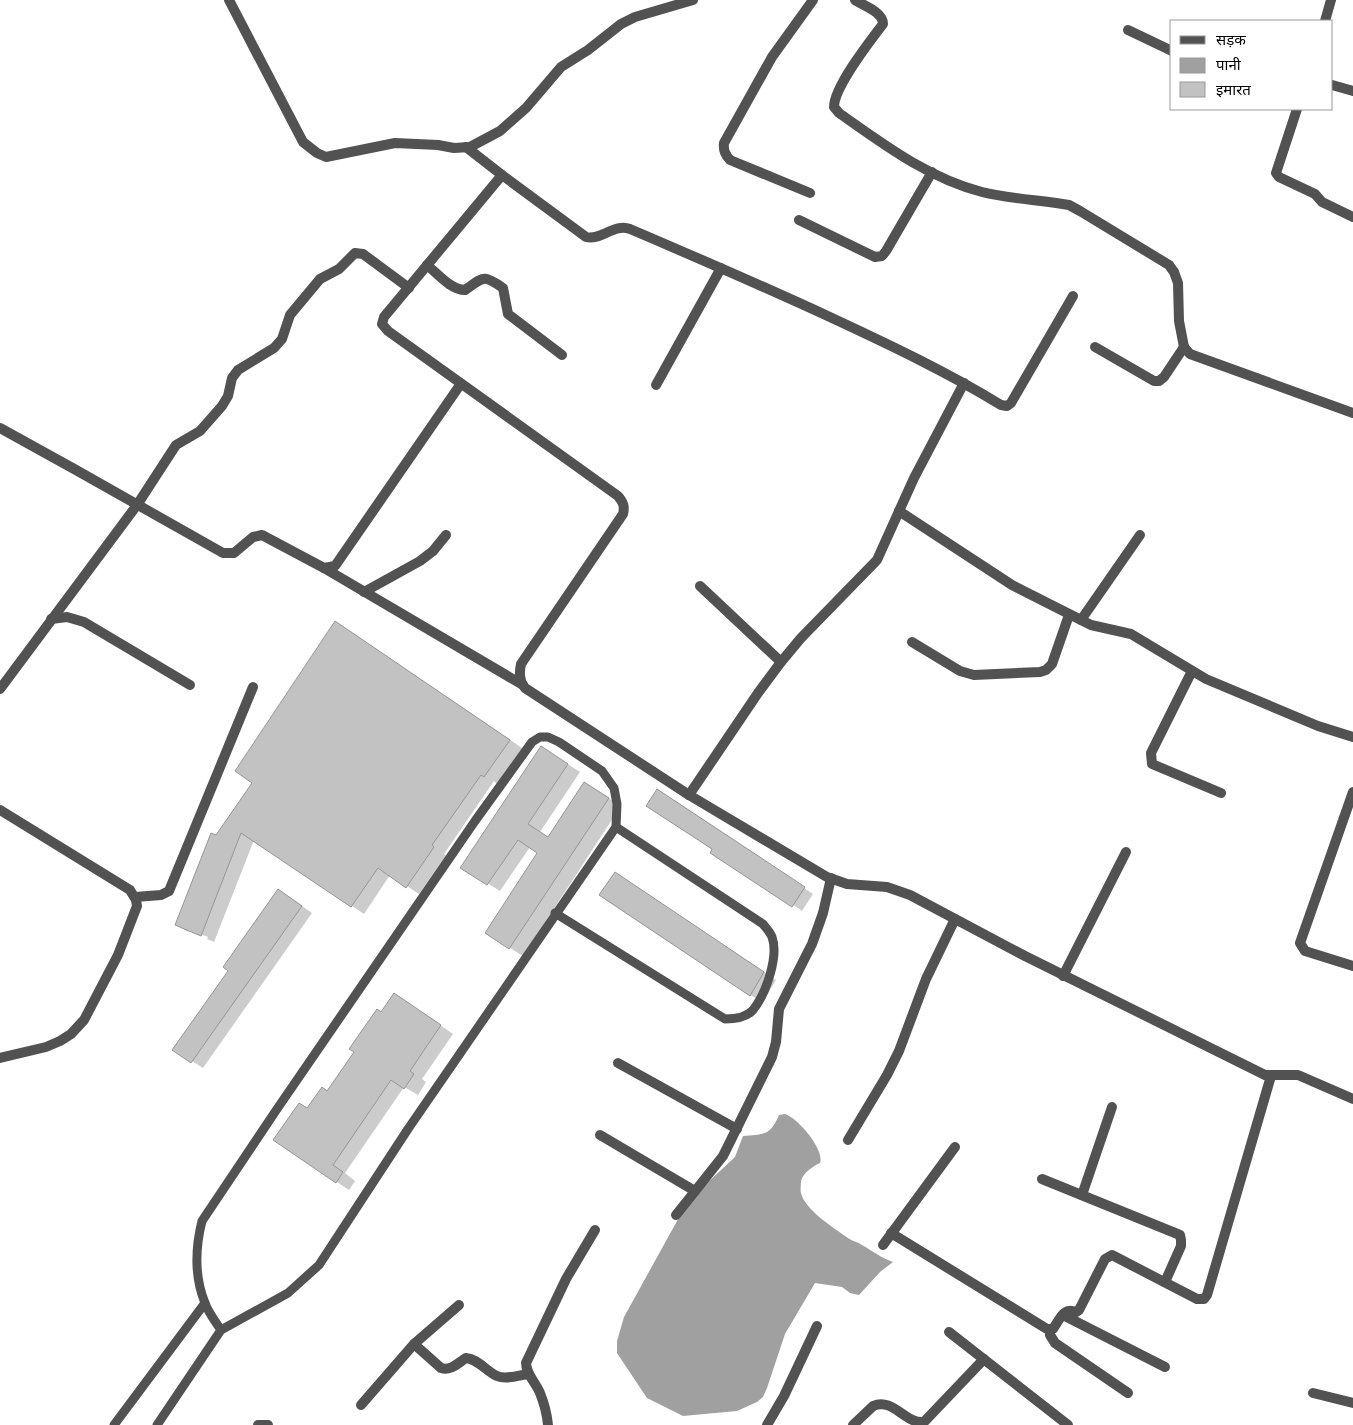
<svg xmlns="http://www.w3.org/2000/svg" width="1353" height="1425" font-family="'Titillium Web','Noto Sans Devanagari',sans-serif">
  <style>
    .water { fill: #a0a0a0 }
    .shadow { fill: #0003 }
    .building { fill: #c2c2c2; stroke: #969696 }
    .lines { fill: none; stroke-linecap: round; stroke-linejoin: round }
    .service { stroke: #525252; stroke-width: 9 }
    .minor { stroke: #525252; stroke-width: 10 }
  </style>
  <rect width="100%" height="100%" fill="#fff"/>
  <path class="water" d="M785,1114C798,1118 825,1150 820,1163C813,1166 803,1173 801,1181C801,1185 800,1190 801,1193C805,1210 834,1228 848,1238C852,1241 858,1242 862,1245C873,1251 881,1258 893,1262L880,1272L859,1295L850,1293L842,1287L815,1283L785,1334L767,1388L763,1397L757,1402L737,1411L683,1416L647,1398L617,1353V1341L624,1317L682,1212L706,1184L735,1157L743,1136C764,1134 770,1136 779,1115Z"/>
  <g class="shadow">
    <polygon points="348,630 522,748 497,784 494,781 444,854 446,855 419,894 390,875 364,914 254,840 214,942 207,939 208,937 188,929 188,932 177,925 217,837 254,782"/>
    <polygon points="554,755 580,772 540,832 549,838 597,791 621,806 523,956 486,933 539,853 530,847 500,891 462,867"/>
    <polygon points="667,796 813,894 802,911 714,849"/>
    <polygon points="628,881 776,980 763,1002 750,995"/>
    <polygon points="289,897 312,913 203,1068 192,1061 229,970"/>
    <polygon points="407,1002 453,1034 422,1079 426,1082 418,1095 404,1087 345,1173 355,1181 349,1190 274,1140 328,1092 382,1013"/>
  </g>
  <g class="building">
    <polygon points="335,621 510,740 484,777 481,775 432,845 434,847 406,888 378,868 351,907 241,833 201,936 175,925 211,833 216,835 252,783 235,771"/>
    <polygon points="541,746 568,764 528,824 548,837 584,782 609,798 509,949 485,933 537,853 518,840 487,885 460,868"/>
    <polygon points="657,789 805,887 792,907 710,853 712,849 646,806"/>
    <polygon points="615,872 764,972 750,996 599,895"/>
    <polygon points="278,889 302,906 191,1063 172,1050 228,971 223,967"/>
    <polygon points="394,993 441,1025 410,1071 414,1074 404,1089 391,1080 333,1165 343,1172 336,1183 273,1140 299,1103 307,1108 322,1087 327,1091 354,1052 349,1049 377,1009 381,1012"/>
  </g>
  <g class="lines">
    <g class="service">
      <path d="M555,913L725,1019C735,1019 746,1018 753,1010C766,994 779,956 772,937C770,932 766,928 763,924L616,827"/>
      <polyline points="114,1425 205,1303"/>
      <path d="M157,1425L221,1330L288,1293L319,1265L408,1129L616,827L617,804L614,788L602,771L559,742L548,737H540L532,742L475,821L277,1109L202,1221C195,1249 194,1276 205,1303C208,1312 215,1321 221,1330"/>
    </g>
    <g class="minor">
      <polyline points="229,0 303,142 317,153 326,157 395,143 438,145 454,148 470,147 500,131 526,108 561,67 588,50 621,24 635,17 693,0"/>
      <path d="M855,0C864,6 883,12 883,24C870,41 834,87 834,107L839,113C883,144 928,178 982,192C1010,199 1040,200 1069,205L1080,211L1169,265L1174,272L1178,283L1179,321L1184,347L1190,354L1353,413"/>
      <polyline points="1325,21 1331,0"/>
      <polyline points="1128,30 1172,51"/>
      <polyline points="1332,85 1353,91"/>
      <polyline points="1297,109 1276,173 1279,177 1315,194 1322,202 1353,217"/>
      <path d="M466,147L502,175L586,237C601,241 614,223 630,229C698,258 765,287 832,318C890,345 947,372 1001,405L1007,406L1011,403L1073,296"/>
      <path d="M502,175L384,317L382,324L388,331L618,496C623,502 625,506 623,514L521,664C519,673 519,681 525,688L689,795L827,877L847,884L887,887L910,895L1025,956L1265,1075H1298L1353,1099"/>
      <path d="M810,193L730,160C725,155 723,150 724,143L772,57L813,0"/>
      <polyline points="799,220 875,257 882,256 886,251 932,172"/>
      <path d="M427,265C438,274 451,290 465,290C484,277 483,274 503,288L508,314L562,355"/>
      <polyline points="1095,347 1154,381 1159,381 1164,377 1184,347"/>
      <polyline points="656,385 721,268"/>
      <polyline points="0,428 76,470 223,553 234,553 253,537 262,535 324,568 335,566 460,385"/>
      <polyline points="899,511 1012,585 1091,625 1131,634 1206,679 1318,726 1353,737"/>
      <polyline points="324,568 523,685"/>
      <polyline points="700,586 781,662"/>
      <polyline points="364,592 420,561 433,551 446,535"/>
      <polyline points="51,619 67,617 84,622 190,685"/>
      <polyline points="1081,620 1140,535"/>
      <polyline points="912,642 960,671 974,675 1040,672 1046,670 1052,664 1069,615"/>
      <polyline points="1192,671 1151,753 1152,764 1221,793"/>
      <polyline points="0,689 137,505 176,445 200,431 222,406 228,396 232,378 238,370 274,348 282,339 290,315 320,279 339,269 355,253 363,254 409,288"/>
      <polyline points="1353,792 1300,943 1305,951 1353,966"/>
      <polyline points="689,795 758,693 781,662 801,638 877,560 914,478 964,383"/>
      <polyline points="0,810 130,890 136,900 137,906 118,955 84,1020 71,1034 60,1041 46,1047 0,1058"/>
      <polyline points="135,897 161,895 169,891 253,687"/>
      <polyline points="1063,976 1126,852"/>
      <polyline points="618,1063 737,1129"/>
      <polyline points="600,1135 695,1191"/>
      <polyline points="848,1140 887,1075 899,1051 926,979 955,919"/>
      <polyline points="1042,1179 1180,1235 1181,1240 1181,1246 1165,1282"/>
      <polyline points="1082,1195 1112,1107"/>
      <polyline points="676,1215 723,1156 772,1057 776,1042 779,1009 812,944 823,913 831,878"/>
      <path d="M891,1233L1047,1329H1053C1060,1319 1063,1307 1076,1312L1079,1310L1105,1259L1112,1255L1197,1299H1204L1207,1295L1271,1076"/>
      <polyline points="883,1245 955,1147"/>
      <polyline points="1063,1315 1165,1367"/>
      <polyline points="1050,1329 1050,1335 1055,1343 1128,1393"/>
      <polyline points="949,1332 1068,1425"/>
      <path d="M414,1344L441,1368C451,1371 458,1363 466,1358C478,1359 486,1371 497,1376C506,1380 520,1375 529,1374"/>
      <polyline points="1313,1393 1353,1403"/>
      <polyline points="361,1405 414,1344 459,1305"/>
      <polyline points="258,1425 268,1425"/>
      <path d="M548,1425C547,1414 544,1403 540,1393C536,1383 526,1374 526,1363L566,1279L595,1230"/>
      <polyline points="767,1425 784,1396 817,1326"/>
      <path d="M853,1425L873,1406C893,1397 905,1424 924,1422L984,1359"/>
    </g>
  </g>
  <rect x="1170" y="20" width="162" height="90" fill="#ffffff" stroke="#999999"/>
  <rect x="1180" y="36" width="25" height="8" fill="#525252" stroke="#999999"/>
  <text x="1216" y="45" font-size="15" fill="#000000">सड़क</text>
  <rect x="1180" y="58" width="25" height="15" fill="#a0a0a0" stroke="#999999"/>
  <text x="1216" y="70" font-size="15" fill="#000000">पानी</text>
  <rect x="1180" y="82" width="25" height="15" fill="#c2c2c2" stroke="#999999"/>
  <text x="1216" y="95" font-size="15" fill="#000000">इमारत</text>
</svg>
